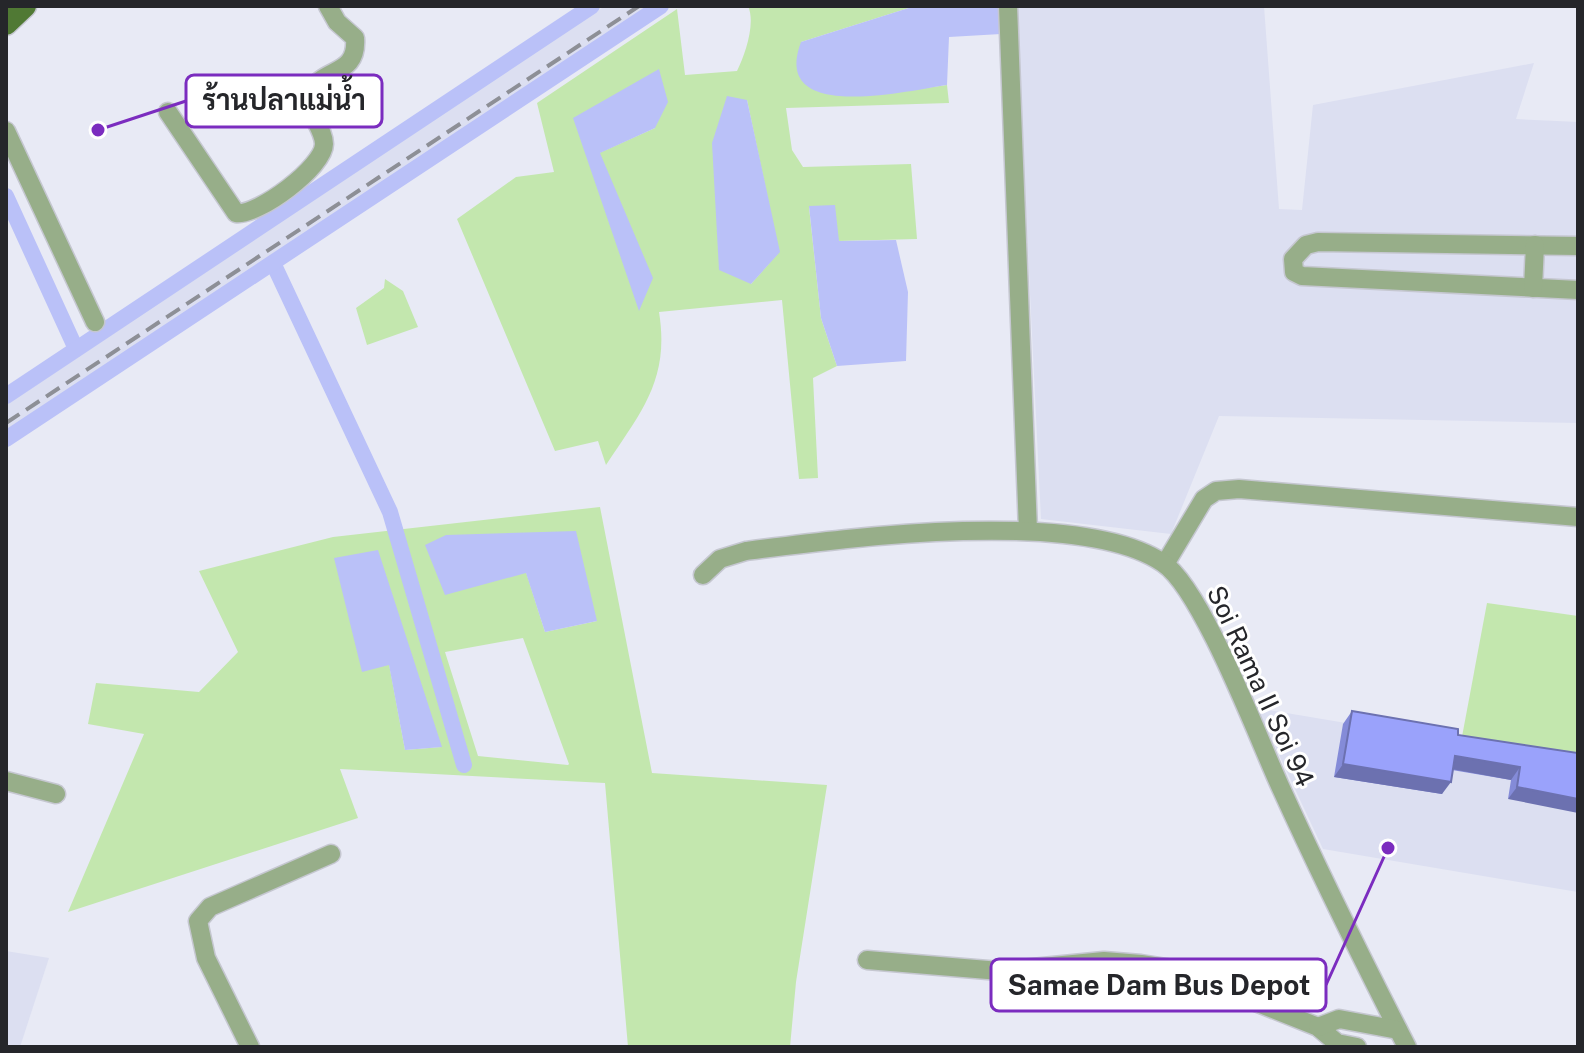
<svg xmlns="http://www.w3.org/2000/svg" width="1584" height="1053" font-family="'Public Sans',Sarabun,sans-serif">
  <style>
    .built { fill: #dcdff1 }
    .green { fill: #c3e7ae; fill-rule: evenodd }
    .water { fill: #bac1f8 }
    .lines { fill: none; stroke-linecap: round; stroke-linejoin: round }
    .canal { stroke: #bac1f8; stroke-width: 16 }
    .minor-casing { stroke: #c5c7d0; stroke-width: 21 }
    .major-casing { stroke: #c5c7d0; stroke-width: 25 }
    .minor { stroke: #97ae89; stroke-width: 18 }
    .major { stroke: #507934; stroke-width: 22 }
    .rail { stroke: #8d8f96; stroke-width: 4; stroke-dasharray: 16 8; stroke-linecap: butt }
    .wall { fill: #848bd8 }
    .shaded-wall { fill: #6c71b0 }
    .building { fill: #9aa2fb; stroke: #6c71b0; stroke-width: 2 }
    .labels { text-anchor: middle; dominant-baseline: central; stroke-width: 6; stroke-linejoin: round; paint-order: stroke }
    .street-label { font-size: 26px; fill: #25262a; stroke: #fff }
    .leader { fill: none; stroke: #7b2cbf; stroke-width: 3 }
    .callout-dot { fill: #7b2cbf; stroke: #fff; stroke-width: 3 }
    .callout { fill: #fff; stroke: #7b2cbf; stroke-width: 3 }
    .callout-label { font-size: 28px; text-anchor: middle; font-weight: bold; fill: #25262a }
  </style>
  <rect width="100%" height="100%" fill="#e8eaf5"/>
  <g class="built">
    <polygon points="605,6 653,6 6,433 6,405"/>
    <polygon points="1016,6 1264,6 1279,209 1302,210 1313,105 1534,63 1516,119 1578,122 1578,423 1219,416 1171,534 1041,519"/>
    <polygon points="1257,708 1578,762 1578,892 1323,849"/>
    <polygon points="6,951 49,958 20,1047 6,1047"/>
  </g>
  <g class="green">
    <path d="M748,6H915L801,42L876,95L947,85L949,103L786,108L792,150L803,167L911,164L917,239L838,241L809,207L821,318L837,366L813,378L818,478L799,479L782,300L659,312C670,380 641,412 606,465L598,441L555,451L457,219L516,177L554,172L537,103L677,9L685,75L737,71C745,55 756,23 748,6ZM747,100L779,252L751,284ZM574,118L655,128L599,153L639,309Z"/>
    <polygon points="385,279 403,291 418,327 367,345 356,308 384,288"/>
    <path d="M600,507L652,773L827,785L796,982L790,1047H628L605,783L340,769L358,818L68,912L144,734L88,724L96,683L199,692L238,652L199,571L333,537ZM526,572L597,621L545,632ZM523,638L569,764L568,765L478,756L445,652ZM389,664L441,747L405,750Z"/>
    <polygon points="1487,603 1578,616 1578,762 1461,742"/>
  </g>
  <g class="water">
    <path d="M915,6H1001V34L949,37L947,85C906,91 770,124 801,42Z"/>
    <polygon points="659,69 668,102 655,128 600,153 653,278 639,311 573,118"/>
    <polygon points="727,96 747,100 780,252 751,284 719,270 712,143"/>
    <polygon points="835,205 839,241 896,240 908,292 906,361 837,366 821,318 809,206"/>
    <polygon points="576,531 597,621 545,632 526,573 445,595 425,545 446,535"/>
    <polygon points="378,550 442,747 405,750 389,665 362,672 334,558"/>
  </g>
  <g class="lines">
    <g class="canal">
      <polyline points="6,196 76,349"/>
      <polyline points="273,263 390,512 464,765"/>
      <polyline points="6,396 592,6"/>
      <polyline points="6,439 661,6"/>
    </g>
    <g class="minor-casing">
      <g id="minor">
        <polyline points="1008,6 1028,531"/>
        <path d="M168,112L236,213C258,216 324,167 324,144C324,127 302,108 311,91C324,67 358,76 355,38L337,22L328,6"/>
        <polyline points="6,131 95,322"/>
        <polyline points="1578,246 1318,242 1306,245 1293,259 1294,272 1302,276 1578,290"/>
        <polyline points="1533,288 1535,245"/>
        <polyline points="1165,564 1204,499 1216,491 1239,489 1578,517"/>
        <path d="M703,575L720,559L746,551C846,538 1080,507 1163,563C1202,589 1258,738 1280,786C1320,874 1363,961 1407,1047"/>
        <polyline points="6,781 56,794"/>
        <polyline points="867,960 1000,971 1104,961 1141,964 1173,969 1318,1027 1337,1043 1357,1047"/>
        <polyline points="1318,1027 1339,1019 1398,1030"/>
        <polyline points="250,1047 206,958 198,921 210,907 331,854"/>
      </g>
    </g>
    <g class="major-casing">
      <polyline id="major" points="6,24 25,6"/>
    </g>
    <use href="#minor" class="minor"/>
    <use href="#major" class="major"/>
    <polyline class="rail" points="6,423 639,6"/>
  </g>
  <polygon class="wall" points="1352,711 1458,735 1578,753 1508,799 1511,780 1452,770 1442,794 1334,777 1343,724"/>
  <g class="shaded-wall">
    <polygon points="1455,756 1520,767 1511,780 1446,768"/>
    <polygon points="1343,764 1451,782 1442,794 1334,777"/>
    <polygon points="1517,787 1578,799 1578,813 1508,799"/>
  </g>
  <polygon class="building" points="1352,711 1458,729 1458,735 1578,753 1578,799 1517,787 1520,767 1455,756 1451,782 1343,764"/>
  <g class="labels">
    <g class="street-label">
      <text transform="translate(1261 686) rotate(65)">Soi Rama II Soi 94</text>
    </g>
  </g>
  <path class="leader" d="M98 130L186 101M1388 848L1326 985"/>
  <g class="callout-dot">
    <circle cx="98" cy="130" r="8"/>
    <circle cx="1388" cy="848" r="8"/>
  </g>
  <g class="callout">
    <rect x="186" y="75" width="196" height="52" rx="8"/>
    <rect x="991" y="959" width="335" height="52" rx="8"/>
  </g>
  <g class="callout-label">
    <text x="284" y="110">ร้านปลาแม่น้ำ</text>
    <text x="1159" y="995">Samae Dam Bus Depot</text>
  </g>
  <rect width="1584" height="1053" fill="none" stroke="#25262a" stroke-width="16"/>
</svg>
